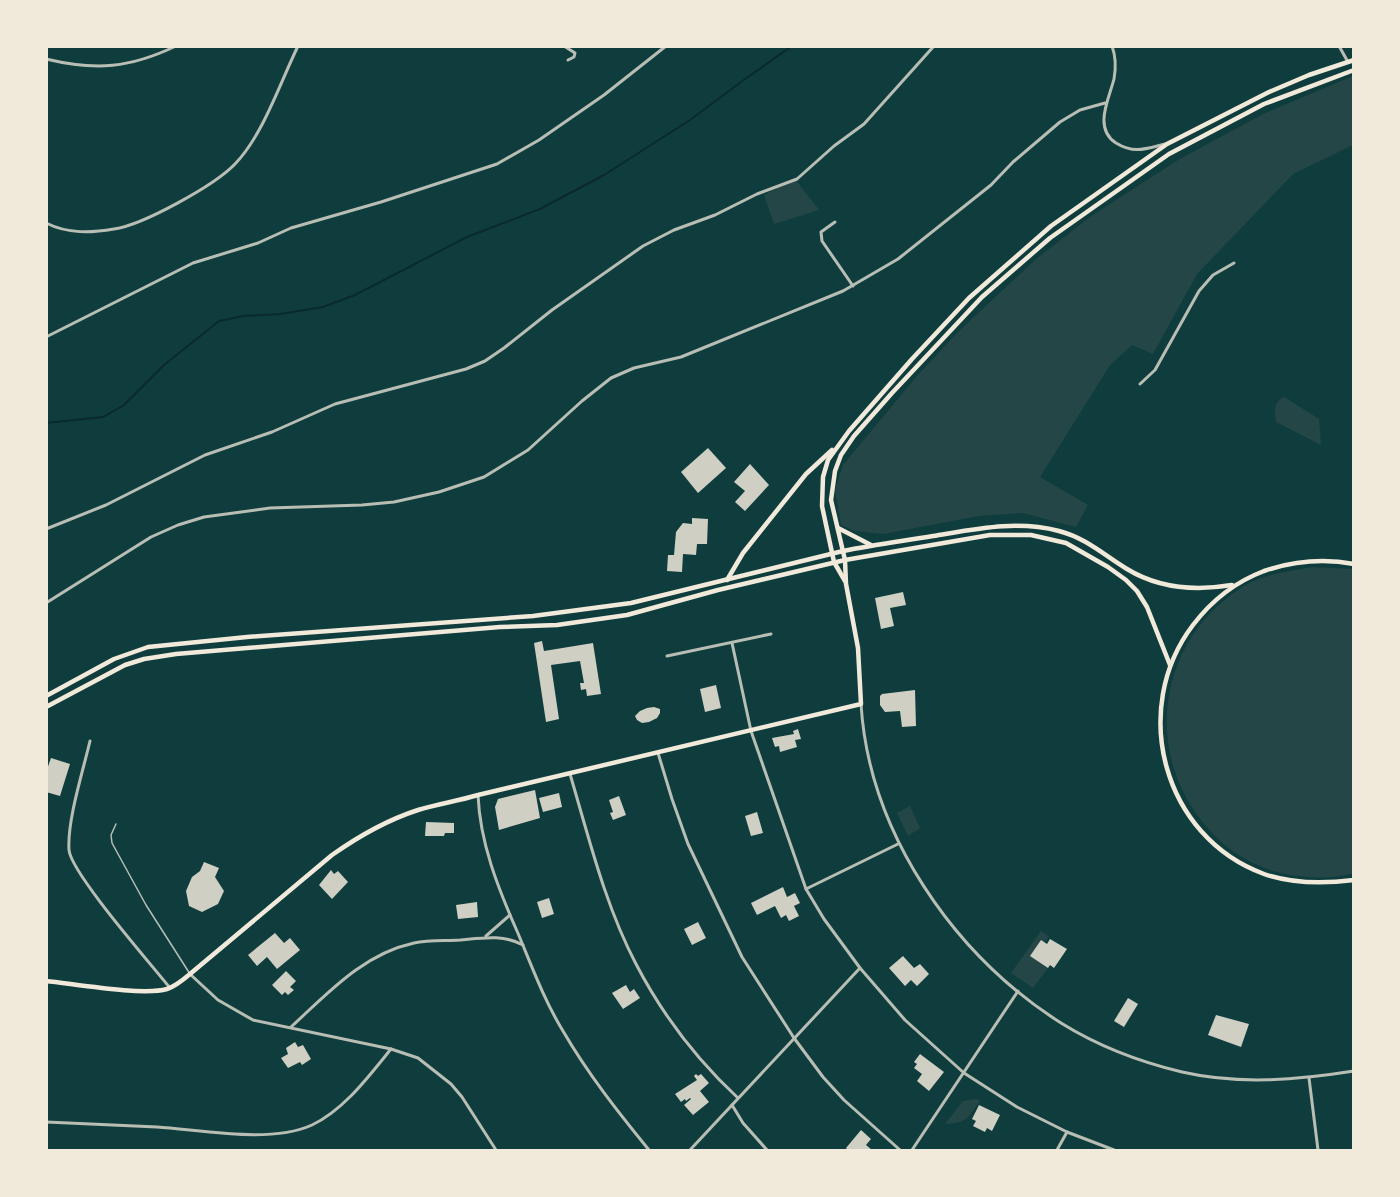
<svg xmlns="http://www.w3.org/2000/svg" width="1400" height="1197" font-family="'Zilla Slab',serif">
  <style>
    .green { fill: #244646 }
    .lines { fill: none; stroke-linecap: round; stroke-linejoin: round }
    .stream { stroke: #0a2a2b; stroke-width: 2 }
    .building { fill: #cfcfc3 }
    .service { stroke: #b8beb3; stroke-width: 1.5 }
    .minor { stroke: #b8beb3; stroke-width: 3 }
    .secondary { stroke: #f1e9da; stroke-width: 4.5 }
    .primary { stroke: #f1e9da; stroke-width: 4.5 }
  </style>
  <rect width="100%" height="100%" fill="#0f3d3e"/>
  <g class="green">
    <polygon points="1353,76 1353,145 1293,174 1197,274 1153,354 1132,345 1110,365 1040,477 1088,505 1076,527 1023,513 979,516 883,534 855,531 841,525 835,490 843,465 917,376 959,331 1036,259 1090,217 1178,160 1265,113"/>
    <polygon points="795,179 819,210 774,224 764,195"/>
    <path d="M1284,397L1319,419L1321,445L1276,422C1275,410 1273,403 1284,397Z"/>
    <path d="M1313,567L1353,569L1354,873C1333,879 1312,878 1291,875C1260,870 1233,855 1212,833C1141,758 1155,641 1244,586C1264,574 1290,571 1313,567Z"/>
    <polygon points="910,806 920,828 908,836 897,813"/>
    <polygon points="1041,931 1049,936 1044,943 1041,941 1030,956 1048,968 1033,988 1011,973"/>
    <path d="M976,1099L980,1101C968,1118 967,1123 945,1124L963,1101Z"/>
  </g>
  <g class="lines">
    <polyline class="stream" points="46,423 103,417 124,405 164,365 219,321 243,316 280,314 323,307 355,295 467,237 540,209 604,175 690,120 745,79 792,46"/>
  </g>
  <g class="building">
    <polygon points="708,448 726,468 698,493 681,472"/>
    <polygon points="750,464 769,485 745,511 735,502 745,491 734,482"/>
    <polygon points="692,518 708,519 707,544 697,544 696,555 683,554 682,572 667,571 668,555 674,555 676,532 683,523 692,524"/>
    <polygon points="903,592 906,605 890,608 894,626 881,629 875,598"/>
    <polygon points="542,641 544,651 593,643 601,694 587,696 586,689 581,690 580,683 584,683 580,661 551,665 559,719 546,722 534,643"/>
    <polygon points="716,685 721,708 705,712 700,689"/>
    <polygon points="915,690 916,726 902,727 900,711 885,712 880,705 880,696 882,694"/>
    <polygon points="654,707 660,709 660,713 657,718 649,722 642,723 637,720 635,716 640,711 647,708"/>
    <polygon points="798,729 801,739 795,740 797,747 780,752 779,746 775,747 772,738 794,734 793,731"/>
    <polygon points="51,758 70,764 60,796 46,792 46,772"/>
    <polygon points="535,790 540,818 499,830 495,807 498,799"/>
    <polygon points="559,793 562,807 543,812 539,798"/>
    <polygon points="619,796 626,815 613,820 610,813 613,812 609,800"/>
    <polygon points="757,812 763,833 751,836 745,816"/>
    <polygon points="426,822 454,823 454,833 445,833 444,836 425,836"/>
    <polygon points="204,862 219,868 215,877 224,891 218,904 202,912 189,906 186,891 192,877 200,871"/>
    <polygon points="331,870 334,874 338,871 348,882 332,899 319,885"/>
    <polygon points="783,887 787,897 795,893 800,903 794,906 799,916 789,921 786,915 781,918 775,906 757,915 751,903"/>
    <polygon points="549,898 554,914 542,918 537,902"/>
    <polygon points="477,902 478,917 458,919 456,905"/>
    <polygon points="698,922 706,938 692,945 684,929"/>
    <polygon points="275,933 284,943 290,938 300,950 277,969 267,957 257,966 248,955"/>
    <polygon points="1050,939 1067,949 1054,968 1050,965 1048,968 1030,956 1041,940 1047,944"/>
    <polygon points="903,956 914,968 920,964 929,974 917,986 911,980 905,986 889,968"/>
    <polygon points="286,971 296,981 290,987 294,990 288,995 285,992 282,995 272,985"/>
    <polygon points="626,985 630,992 634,989 640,998 623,1009 612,993"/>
    <polygon points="1128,998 1138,1004 1124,1027 1114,1021"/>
    <polygon points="1216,1015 1249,1024 1241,1047 1208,1035"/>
    <polygon points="295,1042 298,1047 303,1045 311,1059 302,1065 300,1062 288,1068 281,1058 288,1054 286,1048"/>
    <polygon points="920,1054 944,1072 929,1091 917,1081 922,1074 914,1068 917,1064 914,1062"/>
    <polygon points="696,1074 698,1076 701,1074 709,1083 700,1091 709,1102 693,1115 684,1105 691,1099 690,1098 686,1101 685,1099 681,1102 675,1094 697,1080 694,1076"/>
    <polygon points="979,1105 1000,1115 992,1131 987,1128 985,1132 973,1126 976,1121 972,1119"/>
    <polygon points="861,1130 871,1139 866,1145 872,1150 848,1150 846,1148"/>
  </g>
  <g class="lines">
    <polyline class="service" points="116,824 111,835 112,843 146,905 190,974"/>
    <g class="minor">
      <polyline points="564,46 575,53 574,57 568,60"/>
      <path d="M1112,46C1116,57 1116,68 1114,79C1109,99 1093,128 1116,143C1134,154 1145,149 1165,144"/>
      <polyline points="1339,46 1348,62"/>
      <path d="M46,59C96,71 130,68 176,46"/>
      <polyline points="835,222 821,232 822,241 853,286"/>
      <path d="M46,223C68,234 91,233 114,229C143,225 215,185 235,164C263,135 280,83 298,46"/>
      <polyline points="46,337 193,263 258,243 291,228 381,202 497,164 539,140 604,95 666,46"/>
      <polyline points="1140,384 1155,370 1199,291 1213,275 1234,263"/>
      <polyline points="46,529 106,505 205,455 272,432 335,404 466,369 485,361 504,348 552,310 643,246 674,230 715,215 757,194 797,179 834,146 864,124 934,46"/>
      <polyline points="46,603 151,537 178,525 204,517 270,508 362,505 394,502 439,492 484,477 528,450 582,401 611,378 634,368 681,357 843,291 898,259 991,185 1013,162 1060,122 1080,110 1105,103"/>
      <polyline points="732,643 751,731 806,889 824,919 860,968 905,1020 964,1073 1017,1107 1067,1132 1114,1150"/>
      <polyline points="667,656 771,634"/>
      <path d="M861,704C869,833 954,955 1061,1023C1098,1046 1140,1062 1182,1072C1239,1085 1297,1080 1354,1071"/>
      <path d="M90,741C83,771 67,821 69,850C71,873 151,964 170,988"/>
      <polyline points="658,753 672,799 688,844 742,957 794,1038 823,1077 844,1100 900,1150"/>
      <path d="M570,774C589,838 605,905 636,964C662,1014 697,1060 738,1098"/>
      <path d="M478,795C480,843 498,888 517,931C531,964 544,1000 563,1031C588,1074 618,1112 649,1150"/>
      <polyline points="806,889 898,844"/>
      <polyline points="486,936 510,915"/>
      <polyline points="191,975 218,1000 253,1020 391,1049 418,1058 451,1084 462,1097 496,1150"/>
      <path d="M291,1027C328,993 363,954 414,943C429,940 445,941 460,940C482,938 503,934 523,945"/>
      <polyline points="1309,1078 1318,1150"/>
      <polyline points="732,1105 743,1123 767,1150"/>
      <path d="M46,1122C83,1124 120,1125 157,1127C202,1130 270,1144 312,1125C344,1110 369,1076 391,1049"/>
      <polyline points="690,1150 860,968"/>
      <polyline points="912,1150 1018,991"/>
      <polyline points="1057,1150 1067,1132"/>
    </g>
    <g class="secondary">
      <path d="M843,551C873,545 903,541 933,536C976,529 1016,520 1059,531C1086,538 1104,555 1127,569C1158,588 1196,591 1232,585"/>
      <polyline points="834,562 845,581"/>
      <path d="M1354,564C1322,558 1294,561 1264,571C1235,582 1212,600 1193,625C1129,709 1163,837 1264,874C1293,884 1323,884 1354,880"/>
      <path d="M46,981C75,984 143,996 167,989C176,986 183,980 190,974L332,855C359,836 387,820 418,810C438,804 458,801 478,795L861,704L858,648L846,584L845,560L990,535H1031L1066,543L1108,567L1126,580L1137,591L1147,607L1170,665"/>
    </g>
    <g class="primary">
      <polyline points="838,528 871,545"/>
      <polyline points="834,562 822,506 823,477 828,460 849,431 912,359 969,298 1051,226 1167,144 1269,92 1309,75 1354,60"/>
      <polyline points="727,580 743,553 806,474 832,450"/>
      <polyline points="46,696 114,659 148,647 247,637 533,616 631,603 843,551"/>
      <polyline points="46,707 125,665 144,659 176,654 500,627 557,625 627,615 718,590 845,560 831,500 835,471 841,455 854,436 892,393 982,297 1050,238 1169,154 1264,104 1354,70"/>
    </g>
  </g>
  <rect width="1400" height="1197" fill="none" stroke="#f1e9da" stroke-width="96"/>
</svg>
